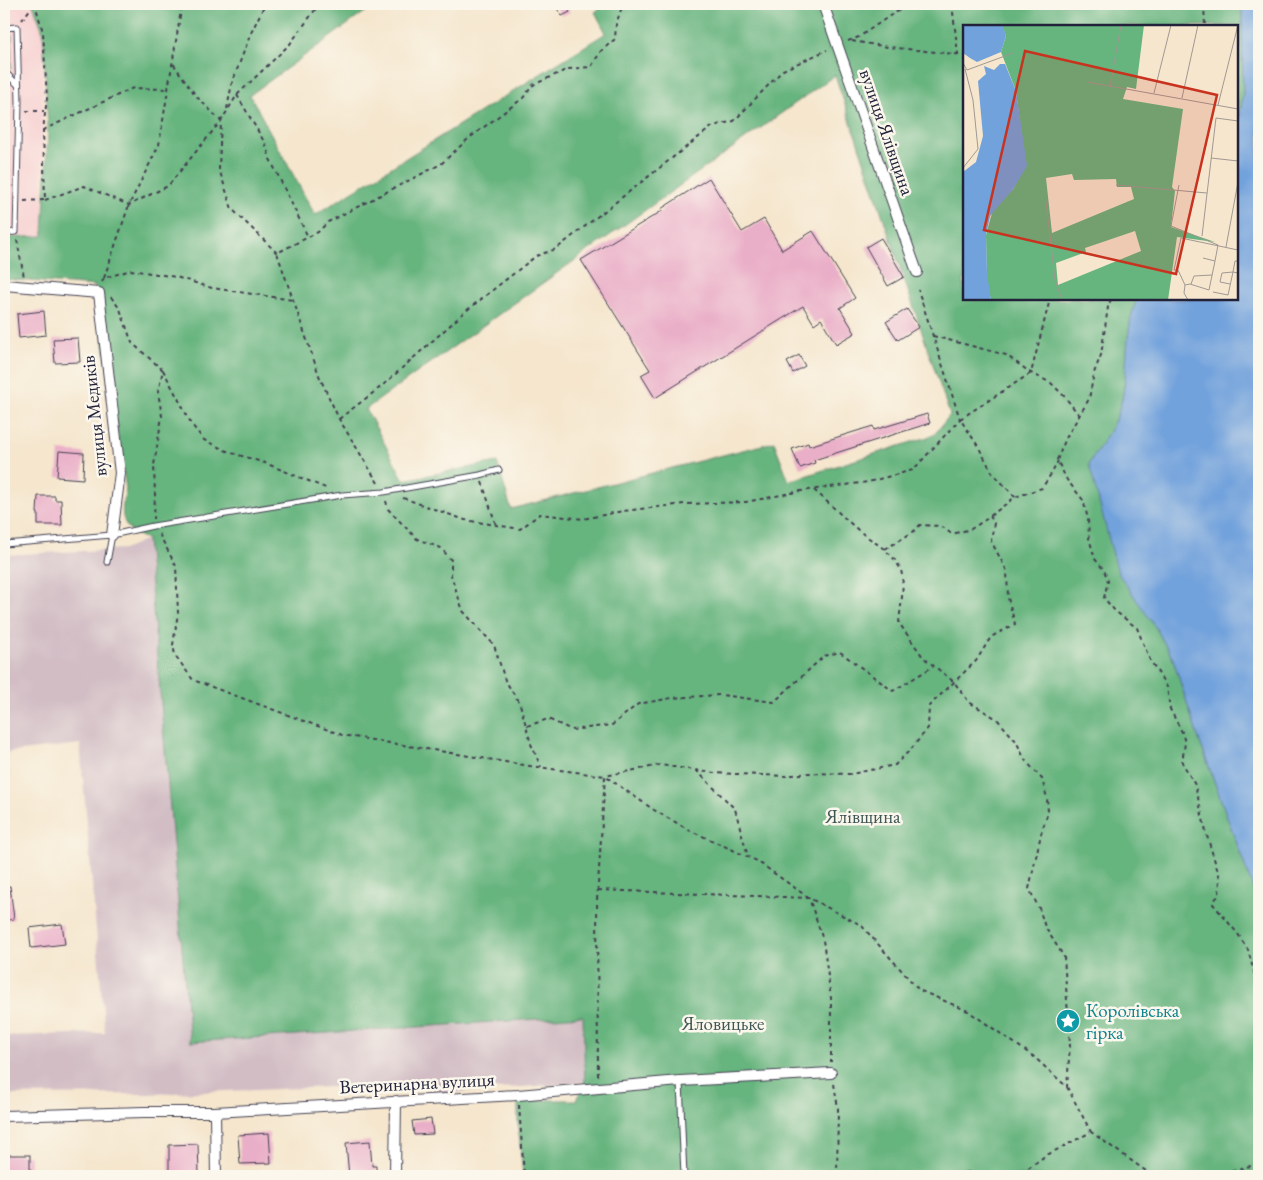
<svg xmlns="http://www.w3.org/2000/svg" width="1263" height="1180" font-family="'EB Garamond',serif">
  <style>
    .built { fill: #f7cfd0 }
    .industrial { fill: #d2bdc5 }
    .green { fill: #7ed295; stroke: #507a68 }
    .forest { fill: #66b47e; stroke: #446b5c; fill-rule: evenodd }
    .water { fill: #72a2dc; stroke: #4a628c }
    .building { fill: #eaafc8 }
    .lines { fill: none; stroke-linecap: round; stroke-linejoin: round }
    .lane-casing { stroke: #423f51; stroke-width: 7 }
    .street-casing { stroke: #423f51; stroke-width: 12 }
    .path { stroke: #423f51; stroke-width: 2; stroke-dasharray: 4 4; stroke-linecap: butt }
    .lane { stroke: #fff; stroke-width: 5 }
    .street { stroke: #fff; stroke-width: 10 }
    .labels { text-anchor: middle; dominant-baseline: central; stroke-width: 5; stroke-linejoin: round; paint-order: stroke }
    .street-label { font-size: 19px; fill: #22223b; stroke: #fbf7ec }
    .park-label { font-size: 19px; fill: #3e5756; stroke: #fbf7ec }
    .culture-label { font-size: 19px; fill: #0d838f; stroke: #fbf7ec; text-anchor: start }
    .inset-road { fill: none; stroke: #a19893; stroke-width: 1 }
    .view { fill: #c8321e; fill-opacity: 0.15; stroke: #c8321e; stroke-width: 2.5 }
    .inset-edge { fill: none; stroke: #22223b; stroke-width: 2.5 }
  </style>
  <rect width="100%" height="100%" fill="#fbf7ec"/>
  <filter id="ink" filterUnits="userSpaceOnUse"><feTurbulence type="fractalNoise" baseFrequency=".02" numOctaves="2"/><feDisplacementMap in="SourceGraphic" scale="10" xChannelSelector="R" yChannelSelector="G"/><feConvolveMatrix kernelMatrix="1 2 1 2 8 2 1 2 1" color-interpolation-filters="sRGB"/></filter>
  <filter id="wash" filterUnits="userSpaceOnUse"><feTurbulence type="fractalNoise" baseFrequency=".0096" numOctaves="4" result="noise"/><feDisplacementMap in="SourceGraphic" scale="20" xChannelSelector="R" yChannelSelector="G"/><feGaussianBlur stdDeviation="1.12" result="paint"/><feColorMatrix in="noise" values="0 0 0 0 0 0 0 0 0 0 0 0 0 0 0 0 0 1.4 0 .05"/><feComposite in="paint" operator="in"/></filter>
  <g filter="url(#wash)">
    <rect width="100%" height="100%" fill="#f5e6cd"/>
    <polygon class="built" points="4,4 33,4 43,32 43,236 4,236"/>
    <polygon class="industrial" points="147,539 190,1041 583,1016 585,1082 435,1094 434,1083 148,1094 4,1095 4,1036 105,1033 80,744 4,753 4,555 124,549"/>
    <polygon class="green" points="4,31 8,32 12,35 11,69 4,62"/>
    <path class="forest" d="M33,4H376L250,95L315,215L606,33L595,12L607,4H1242L1243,95L1237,135V26H964V299H1137C1122,335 1131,377 1118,413C1113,428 1098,449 1089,464L1156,628L1173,659L1195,728L1259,905V1176H523L518,1123V1100H576L585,1082L583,1016L190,1042L147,539C119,529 120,514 126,489L95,286L4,279V238L43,236L48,128L43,32ZM835,75L950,415L934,435L789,481L774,442L511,509L497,462L404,480L366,409Z"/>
    <path class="water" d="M1242,4H1259V905L1195,728L1173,659L1156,628L1118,573L1089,464C1098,449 1113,428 1118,413C1131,377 1122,334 1137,299H1237V135L1243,95Z"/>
    <g id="blocks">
      <g class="building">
        <polygon points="554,4 565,4 570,12 562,16"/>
        <polygon points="709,178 742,232 764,219 782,250 813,231 855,298 840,308 855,333 836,344 821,319 814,324 803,306 655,398 641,375 650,370 581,260 662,211 661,209"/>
        <polygon points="881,238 904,277 888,286 866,247"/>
        <polygon points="907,309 919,327 898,340 886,322"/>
        <polygon points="44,311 46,335 19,338 17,314"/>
        <polygon points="78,338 80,362 55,363 53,339"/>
        <polygon points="799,355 805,366 793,373 787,362"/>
        <polygon points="927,414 930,423 814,460 815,463 800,468 792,449 808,443 809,446 873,426 874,430"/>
        <polygon points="59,451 84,453 83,479 57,477"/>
        <polygon points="38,496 55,496 55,500 61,500 62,525 38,525 38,513 37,513"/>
        <polygon points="4,886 10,886 14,919 4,921"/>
        <polygon points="62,924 65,944 31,948 29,928"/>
        <polygon points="431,1119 433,1134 414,1135 412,1121"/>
        <polygon points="269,1133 271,1163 240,1164 238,1135"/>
        <polygon points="370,1141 372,1166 376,1166 376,1176 349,1176 346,1143"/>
        <polygon points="198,1144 199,1174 169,1175 169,1145"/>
        <rect x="4" y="1155" width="26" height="21"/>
      </g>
    </g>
  </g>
  <g filter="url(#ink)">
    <use href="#blocks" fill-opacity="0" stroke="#423f51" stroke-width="1"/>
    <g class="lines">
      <g class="lane-casing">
        <g id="lane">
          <polyline points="4,28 17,27 19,102 16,232 4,233"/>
          <polyline points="4,71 18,85"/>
          <polyline points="4,544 112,535 153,526 342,495 384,492 480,475 499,470"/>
          <polyline points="107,562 112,535"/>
          <polyline points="680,1081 684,1176"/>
        </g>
      </g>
      <g class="street-casing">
        <g id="street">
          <polyline points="823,4 917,272"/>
          <polyline points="4,285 99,293 120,473 112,535"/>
          <polyline points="215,1112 216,1176"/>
          <polyline points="4,1116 144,1112 215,1112 518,1095 680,1081 831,1073"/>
          <polyline points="395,1176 396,1101"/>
        </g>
      </g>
      <g class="path">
        <polyline points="952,4 958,54"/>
        <polyline points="1204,4 1205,26"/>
        <polyline points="22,20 34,4"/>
        <polyline points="848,41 859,37 894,13 916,4"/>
        <polyline points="852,41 888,47 964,55"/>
        <polyline points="237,95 266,145 270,159 308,237"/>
        <polyline points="227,109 232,83 251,33 265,4"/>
        <polyline points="26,111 44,111"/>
        <polyline points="43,130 133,88 166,89"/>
        <polyline points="45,200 84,186 129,205 168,186 221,121 196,96 172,62"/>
        <polyline points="24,201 45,200 43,130 47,98 43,32 35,4"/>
        <polyline points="17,240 24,277"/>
        <polyline points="277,253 232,209 219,169 221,121 237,95 290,44 315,10 326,4"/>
        <polyline points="104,278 129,205 159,145 182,4"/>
        <polyline points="102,282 104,278 131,270 176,277 212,288 293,300"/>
        <polyline points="111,297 120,309 132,343 163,370 158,392 162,416 154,465 155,495 154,519"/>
        <polyline points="1111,299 1108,307 1101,355 1094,373 1089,399 1066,438 1057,460 1067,480 1083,500 1088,519 1089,538 1095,559 1104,570 1108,581 1104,598 1115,611 1137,628 1150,660 1167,687 1170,709 1182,732 1185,743 1182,762 1195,785 1207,836 1220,878 1219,896 1216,898 1213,904 1238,934 1248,950 1259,990"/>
        <polyline points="933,336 1006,355 1031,373 1051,383 1065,397 1079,415"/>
        <polyline points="163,370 192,425 204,440 229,452 265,463 328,489"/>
        <polyline points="339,419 382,386 466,311 536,256 556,249 713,126 734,121 783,70 827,50"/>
        <polyline points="482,482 496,525"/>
        <polyline points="378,483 339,419 320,378 277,253 318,232 328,222 441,164 468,139 523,98 533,85 568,69 591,67 601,51 615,39 616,24 623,4"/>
        <path d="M814,490C829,503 842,516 857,529C872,542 890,549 900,568C906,581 900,609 899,623L923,657L954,682L969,702L997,719L1016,741L1025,760L1042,779L1047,798L1048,812L1041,834L1029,889L1039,908L1045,927L1064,957L1070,1044L1067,1087"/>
        <polyline points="1015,497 992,472 978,446 960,419 1031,373 1050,299"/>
        <polyline points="403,498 465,520 520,529 540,514 583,519 623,511 685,504 746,502 801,491 868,482 913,470 960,419 918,290"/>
        <polyline points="386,501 388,509 417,539 441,548 451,560 451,575 463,611 494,645 505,680 520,704 531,744 541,767"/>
        <polyline points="159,534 176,566 178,613 173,645 175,655 193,680 342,735 530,766 605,776 654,810 689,830 757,861 809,898 861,925 919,990 968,1011 1033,1056 1067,1087 1091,1132"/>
        <polyline points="885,549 913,532 920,525 940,526 952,534 971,529 985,520 1015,497 1042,488 1053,471 1058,461"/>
        <polyline points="527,726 548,719 572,730 612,725 638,704 672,698 721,695 774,702 824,656 840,652 893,691 934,666"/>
        <polyline points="696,770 735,809 748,857"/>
        <polyline points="598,890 809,898 823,940 831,998 831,1062"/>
        <polyline points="598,1076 597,900 605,776 660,765 714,773 786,776 808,773 851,774 895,765 912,748 928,728 929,706 976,661 991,637 1015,624 1008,598 1007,571 991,541 994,523 990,516"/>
        <polyline points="834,1084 838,1108 837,1176"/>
        <polyline points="519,1105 524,1176"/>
        <polyline points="942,1176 966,1172 1005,1176 1024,1171 1045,1156 1091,1132 1153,1176"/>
        <polyline points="1208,1176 1259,1164"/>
      </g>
      <use href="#lane" class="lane"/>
      <use href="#street" class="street"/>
    </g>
  </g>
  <defs>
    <g id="sight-disc" transform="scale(1.25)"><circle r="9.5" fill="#0f9aa8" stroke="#fbf7ec"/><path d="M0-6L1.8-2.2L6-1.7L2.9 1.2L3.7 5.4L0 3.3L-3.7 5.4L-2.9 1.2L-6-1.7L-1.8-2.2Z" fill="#fff"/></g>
  </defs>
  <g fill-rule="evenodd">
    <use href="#sight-disc" x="1068" y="1021"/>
  </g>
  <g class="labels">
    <g class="street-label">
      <text transform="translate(887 132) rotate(71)">вулиця Ялівщина</text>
      <text transform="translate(94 416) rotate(-96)">вулиця Медиків</text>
      <text transform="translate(417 1083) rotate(-3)">Ветеринарна вулиця</text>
    </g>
    <g class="park-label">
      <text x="863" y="816">Ялівщина</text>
      <text x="723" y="1023">Яловицьке</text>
    </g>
    <g class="culture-label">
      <text x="1086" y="1010">Королівська<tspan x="1086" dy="22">гірка</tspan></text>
    </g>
  </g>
  <g transform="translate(963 25)">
    <rect width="275" height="275" fill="#f5e6cd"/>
    <path d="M39,0H181L173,64L164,62L160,74L220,84L209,162L212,166L208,202L252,217L214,212L205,275H28L24,258L23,210L30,184L51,163L57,147L59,113L53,66L38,27L43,11ZM109,149L111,155L153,154L154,162H168L171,174L89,208L83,153ZM172,206L178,226L95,260L93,238L123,227L122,223Z" fill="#66b47e" fill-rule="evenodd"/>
    <path d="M0,0L40,1L43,11L38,27L14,37L7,33L0,28ZM37,39H42L53,66L64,141L51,163L27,191L23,210L24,248L28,275H0V147L13,137L20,111L15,56L23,49L21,41L31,45Z" fill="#72a2dc"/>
    <path class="inset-road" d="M0,38L4,45L50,28M124,57L275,84M147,61L158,0M191,68L208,0M219,73L235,0M255,80L275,0M248,133L275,136M0,143L15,124L10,75L2,44M153,160L244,168M216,160L208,201L255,220M83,176L92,255L99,275M239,211L253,93L275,96M263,222L275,157M240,233L252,236L255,220M252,236L246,265L227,259L222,260L215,245H211L218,213L275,225M228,259L231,251L249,250M267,259L257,257L259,248L270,247L272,236H275M222,260L221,268L225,275M250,267L265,270L270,247L275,248"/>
    <path class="view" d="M62,26L254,70L213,249L21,205Z"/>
    <rect width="275" height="275" class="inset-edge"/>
  </g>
  <rect width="1263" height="1180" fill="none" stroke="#fbf7ec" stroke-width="20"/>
</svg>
